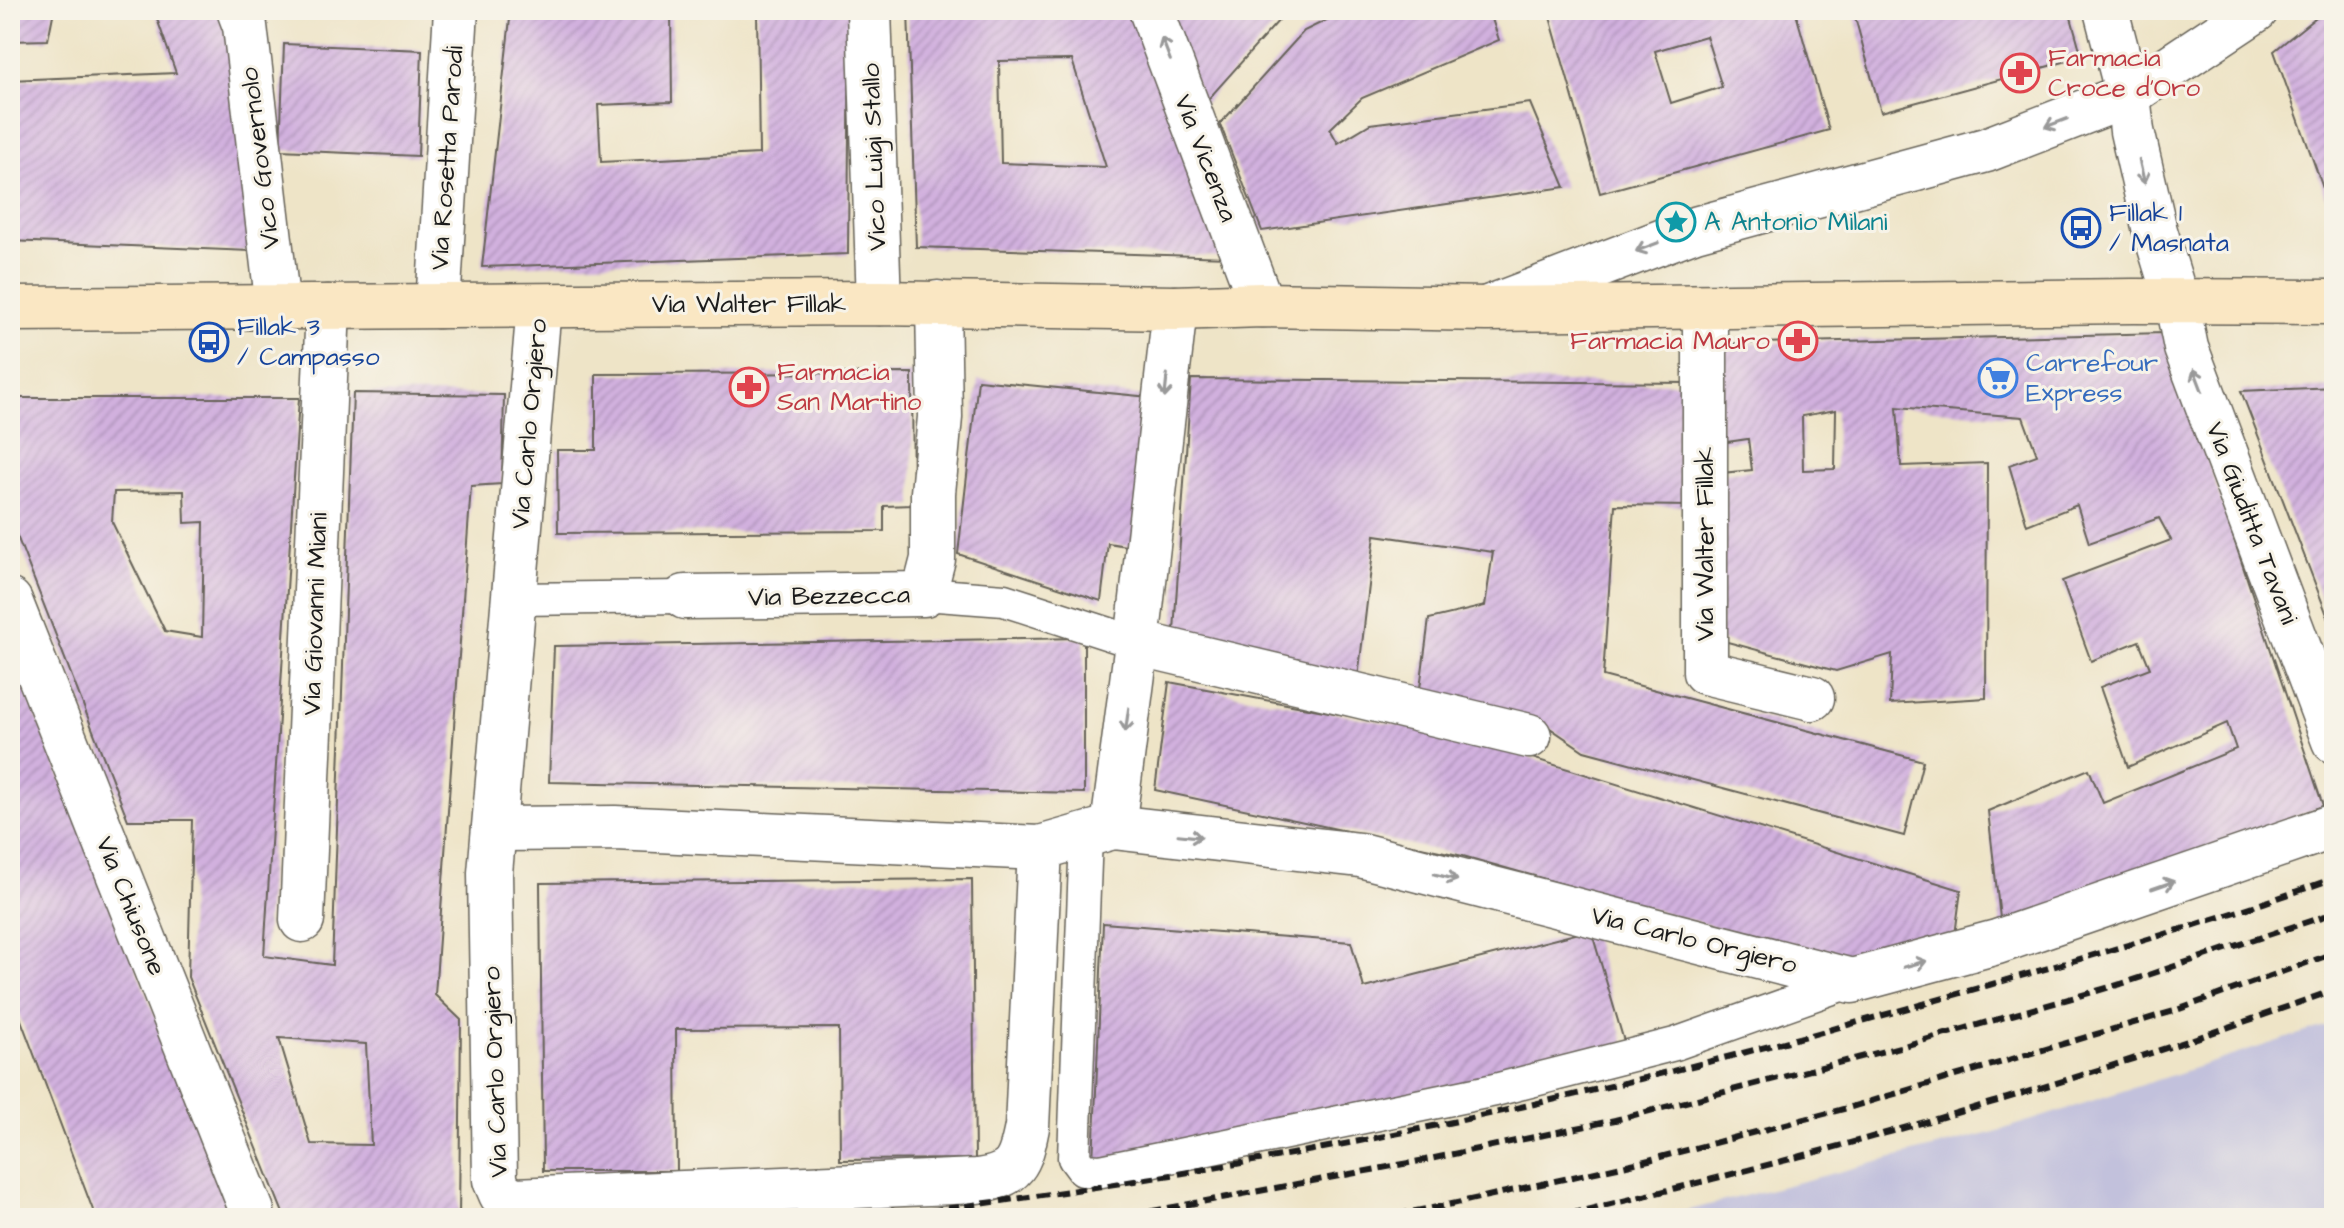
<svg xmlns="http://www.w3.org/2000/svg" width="2344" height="1228" font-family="'Architects Daughter',sans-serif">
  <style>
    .railway { fill: #c2c1dc }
    .building { fill: url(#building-hatch); fill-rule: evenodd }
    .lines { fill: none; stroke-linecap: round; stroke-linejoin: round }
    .lane-casing { stroke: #666258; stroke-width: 35 }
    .street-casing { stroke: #666258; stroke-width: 47 }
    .secondary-casing { stroke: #666258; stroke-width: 47 }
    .lane { stroke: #fff; stroke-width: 32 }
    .street { stroke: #fff; stroke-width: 44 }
    .secondary { stroke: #fae7c3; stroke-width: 44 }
    .rail { stroke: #1c1c1c; stroke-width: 6; stroke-dasharray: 12 6; stroke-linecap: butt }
    .oneway { stroke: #999 }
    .labels { text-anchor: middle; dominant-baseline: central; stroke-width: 6; stroke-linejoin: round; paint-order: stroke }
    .health-label { font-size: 26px; fill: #be3a42; stroke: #f7f3e8; text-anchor: start }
    .street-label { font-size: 26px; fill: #1c1c1c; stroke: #f7f3e8 }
    .transit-label { font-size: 26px; fill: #164399; stroke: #f7f3e8; text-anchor: start }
    .culture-label { font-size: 26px; fill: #0d838f; stroke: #f7f3e8; text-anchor: start }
    .shop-label { font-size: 26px; fill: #366cbe; stroke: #f7f3e8; text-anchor: start }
  </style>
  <defs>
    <pattern id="building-hatch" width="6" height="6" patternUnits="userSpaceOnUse" patternTransform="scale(2)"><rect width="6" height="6" fill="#d1b0de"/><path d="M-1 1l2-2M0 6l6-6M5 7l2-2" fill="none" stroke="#b397be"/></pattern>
  </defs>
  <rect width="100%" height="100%" fill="#f7f3e8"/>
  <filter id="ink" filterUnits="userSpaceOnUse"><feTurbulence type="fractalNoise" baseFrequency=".0125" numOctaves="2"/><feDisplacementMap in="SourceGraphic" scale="16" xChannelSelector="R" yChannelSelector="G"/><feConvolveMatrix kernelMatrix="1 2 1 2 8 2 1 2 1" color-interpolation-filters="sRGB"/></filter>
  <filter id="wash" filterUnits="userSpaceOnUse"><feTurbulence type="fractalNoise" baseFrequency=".006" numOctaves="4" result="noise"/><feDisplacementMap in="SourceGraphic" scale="32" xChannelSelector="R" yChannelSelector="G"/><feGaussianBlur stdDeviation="1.8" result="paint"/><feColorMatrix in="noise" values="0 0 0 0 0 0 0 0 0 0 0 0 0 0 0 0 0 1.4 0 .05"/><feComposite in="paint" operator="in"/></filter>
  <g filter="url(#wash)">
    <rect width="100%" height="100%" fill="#eee4c7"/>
    <polygon class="railway" points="2334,1023 2334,1218 1658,1218 1995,1132"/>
    <g id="blocks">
      <g class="building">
        <polygon points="10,10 54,10 48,40 10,41"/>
        <polygon points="154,10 219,10 246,79 250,251 10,241 10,80 176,73"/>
        <polygon points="511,10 671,10 672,102 598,105 601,162 759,154 757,10 850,10 848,254 482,267"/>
        <path d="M908,10H1141L1228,257L916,247ZM1072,60L1106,167L1001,163L999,61Z"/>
        <polygon points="1166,10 1288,10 1204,104"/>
        <polygon points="1347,10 1489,10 1499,40 1362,98 1330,129 1338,143 1370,124 1530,103 1565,187 1262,231 1220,124 1304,31"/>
        <path d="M1548,10H1795L1829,130L1600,193ZM1706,36L1722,87L1671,103L1655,51Z"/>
        <polygon points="1853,10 2069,10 2082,57 1881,112"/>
        <polygon points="2325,10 2334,10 2334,219 2274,51"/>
        <polygon points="284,44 422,50 418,156 280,150"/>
        <path d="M2165,333L2323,806L2001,927L1988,811L2089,769L2103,803L2236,749L2227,723L2128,767L2100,687L2150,668L2139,641L2091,661L2062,581L2171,540L2159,518L2089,543L2077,505L2027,525L2009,465L2037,455L2023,417L1897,407L1901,466L1987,463L1986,698L1890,704L1892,654L1836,671L1720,640L1722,473L1752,470L1748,439L1720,443L1718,344ZM1836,410L1835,469L1803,470L1802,416Z"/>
        <polygon points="912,373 913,505 884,506 884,531 558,533 557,450 596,450 596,374"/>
        <polygon points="1191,379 1690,383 1691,506 1615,505 1603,676 1923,761 1904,836 1584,751 1544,724 1420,688 1429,619 1485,606 1493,552 1375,535 1358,678 1174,631"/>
        <polygon points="978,380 1149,397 1138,548 1108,543 1101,601 958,554"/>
        <polygon points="2334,387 2334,633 2241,391"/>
        <path d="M353,393L504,395L502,484L471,486L435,995L461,1020L459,1218H285L188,977L192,820H128L10,518V398H299L264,956L332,965ZM184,491L185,523L204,522L202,637L165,631L112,522L114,492ZM279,1038L366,1044L371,1145L311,1144Z"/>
        <polygon points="1084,638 1084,793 549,782 554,646"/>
        <polygon points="10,650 235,1218 96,1218 10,991"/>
        <polygon points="1169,682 1467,738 1961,890 1955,935 1858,967 1463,856 1155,790"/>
        <polygon points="972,879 975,1159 840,1160 839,1028 676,1029 677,1171 543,1171 540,883"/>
        <polygon points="1103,923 1351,942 1364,988 1591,930 1626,1048 1093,1163"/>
      </g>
    </g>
  </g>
  <g filter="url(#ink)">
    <use href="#blocks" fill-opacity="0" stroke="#666258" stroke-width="2"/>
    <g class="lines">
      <g class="lane-casing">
        <g id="lane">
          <polyline points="924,594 1004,600 1137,643"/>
          <polyline points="514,599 685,597"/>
          <polyline points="1086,835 1074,1158 1083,1170 1101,1171 1495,1090 1675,1044 1852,981"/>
        </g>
      </g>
      <g class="street-casing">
        <g id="street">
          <polyline points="239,10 245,26 278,308"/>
          <polyline points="869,10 879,303"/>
          <polyline points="1151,10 1262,305"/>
          <polyline points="2106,10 2128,95 2132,131 2155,231 2177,303 2186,348 2334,741"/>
          <polyline points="438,306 456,10"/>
          <path d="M539,306L490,873L495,1180L501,1194L515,1200L977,1181C1016,1176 1020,1163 1027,1127L1040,848"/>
          <polyline points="1705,307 1705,672 1812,698"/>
          <polyline points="1488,308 1695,229 1986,150 2128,95 2256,10"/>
          <polyline points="685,597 924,594 933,559 933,493 940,417 938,303"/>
          <polyline points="10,601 252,1211"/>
          <polyline points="1137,643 1529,736"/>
          <polyline points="1113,827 1137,643 1175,308"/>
          <polyline points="494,829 615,828 1040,848 1113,827 1360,855 1852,981 1997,942 2334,826"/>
          <polyline points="302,920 328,307"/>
        </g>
      </g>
      <g class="secondary-casing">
        <polyline id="secondary" points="10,309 879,303 1175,308 1262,305 1487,309 2133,301 2334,302"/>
      </g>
      <use href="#lane" class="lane"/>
      <use href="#street" class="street"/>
      <use href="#secondary" class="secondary"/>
      <g class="rail">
        <path d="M876,1218C1053,1195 1230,1168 1404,1132C1601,1092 1796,1041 1989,985C2104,952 2221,920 2334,878"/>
        <polyline points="1115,1218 1425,1160 1615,1120 1900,1047 2121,984 2334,913"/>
        <polyline points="1378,1218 1443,1206 1649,1160 1851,1107 2174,1011 2334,953"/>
        <path d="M1551,1218C1816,1157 2078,1083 2334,990"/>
      </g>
    </g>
    <defs><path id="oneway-shaft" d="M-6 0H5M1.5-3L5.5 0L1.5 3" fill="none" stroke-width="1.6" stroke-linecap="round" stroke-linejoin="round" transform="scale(2)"/></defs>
    <g class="oneway">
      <use href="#oneway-shaft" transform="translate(1166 49) rotate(-111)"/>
      <use href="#oneway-shaft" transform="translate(2056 123) rotate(159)"/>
      <use href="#oneway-shaft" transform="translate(2142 172) rotate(77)"/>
      <use href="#oneway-shaft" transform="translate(1647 247) rotate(159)"/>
      <use href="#oneway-shaft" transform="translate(2198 380) rotate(-111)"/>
      <use href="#oneway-shaft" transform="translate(1166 386) rotate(96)"/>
      <use href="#oneway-shaft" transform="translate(1127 720) rotate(98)"/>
      <use href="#oneway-shaft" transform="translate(1190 836) rotate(6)"/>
      <use href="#oneway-shaft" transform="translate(1446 877) rotate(14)"/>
      <use href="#oneway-shaft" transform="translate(2163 885) rotate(-19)"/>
      <use href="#oneway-shaft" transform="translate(1915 964) rotate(-15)"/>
    </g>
  </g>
  <defs>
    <g id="pharmacy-ring" transform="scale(2)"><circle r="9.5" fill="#f7f3e8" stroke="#e0444e" stroke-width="1.5"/><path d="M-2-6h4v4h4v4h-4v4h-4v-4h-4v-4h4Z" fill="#e0444e"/></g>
    <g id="sight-ring" transform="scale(2)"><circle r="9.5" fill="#f7f3e8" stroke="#0f9aa8" stroke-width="1.5"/><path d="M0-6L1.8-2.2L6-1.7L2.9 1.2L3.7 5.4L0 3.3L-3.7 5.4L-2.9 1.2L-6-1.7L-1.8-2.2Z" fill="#0f9aa8"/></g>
    <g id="bus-ring" transform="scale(2)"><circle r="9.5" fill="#f7f3e8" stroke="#1a4fb4" stroke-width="1.5"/><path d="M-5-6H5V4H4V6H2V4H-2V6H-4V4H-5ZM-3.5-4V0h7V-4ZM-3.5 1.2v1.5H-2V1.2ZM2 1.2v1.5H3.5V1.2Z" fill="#1a4fb4"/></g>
    <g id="supermarket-ring" transform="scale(2)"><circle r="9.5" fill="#f7f3e8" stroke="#3f7fe0" stroke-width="1.5"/><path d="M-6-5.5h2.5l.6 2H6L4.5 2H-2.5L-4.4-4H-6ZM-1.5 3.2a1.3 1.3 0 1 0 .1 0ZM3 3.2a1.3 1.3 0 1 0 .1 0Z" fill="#3f7fe0"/></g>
  </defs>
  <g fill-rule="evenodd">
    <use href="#pharmacy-ring" x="2020" y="73"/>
    <use href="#sight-ring" x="1676" y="222"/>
    <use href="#bus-ring" x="2081" y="228"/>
    <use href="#pharmacy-ring" x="1798" y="341"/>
    <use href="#bus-ring" x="209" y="342"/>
    <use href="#supermarket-ring" x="1998" y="378"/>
    <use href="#pharmacy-ring" x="749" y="387"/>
  </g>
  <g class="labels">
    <g class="health-label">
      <text x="2048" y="58">Farmacia<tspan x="2048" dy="30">Croce d'Oro</tspan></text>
      <text x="1770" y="341" text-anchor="end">Farmacia Mauro</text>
      <text x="777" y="372">Farmacia<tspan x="777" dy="30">San Martino</tspan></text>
    </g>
    <g class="street-label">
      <text transform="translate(874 157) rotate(-92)">Vico Luigi Stallo</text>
      <text transform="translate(260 158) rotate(-97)">Vico Governolo</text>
      <text transform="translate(447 158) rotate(-86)">Via Rosetta Parodi</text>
      <text transform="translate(1206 158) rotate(69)">Via Vicenza</text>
      <text x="749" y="304">Via Walter Fillak</text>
      <text transform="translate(529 424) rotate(-85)">Via Carlo Orgiero</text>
      <text transform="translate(2252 523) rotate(69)">Via Giuditta Tavani</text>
      <text transform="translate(1705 544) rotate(-90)">Via Walter Fillak</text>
      <text transform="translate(829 596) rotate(-1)">Via Bezzecca</text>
      <text transform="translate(315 614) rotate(-88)">Via Giovanni Miani</text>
      <text transform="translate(131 906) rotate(68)">Via Chiusone</text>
      <text transform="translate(1694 940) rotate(14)">Via Carlo Orgiero</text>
      <text transform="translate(495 1072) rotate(-92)">Via Carlo Orgiero</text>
    </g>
    <g class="transit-label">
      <text x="2109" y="213">Fillak 1<tspan x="2109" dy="30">/ Masnata</tspan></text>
      <text x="237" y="327">Fillak 3<tspan x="237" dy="30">/ Campasso</tspan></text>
    </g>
    <g class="culture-label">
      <text x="1704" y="222">A Antonio Milani</text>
    </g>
    <g class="shop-label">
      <text x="2026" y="363">Carrefour<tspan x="2026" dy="30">Express</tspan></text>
    </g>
  </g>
  <rect width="2344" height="1228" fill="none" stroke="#f7f3e8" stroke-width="40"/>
</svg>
